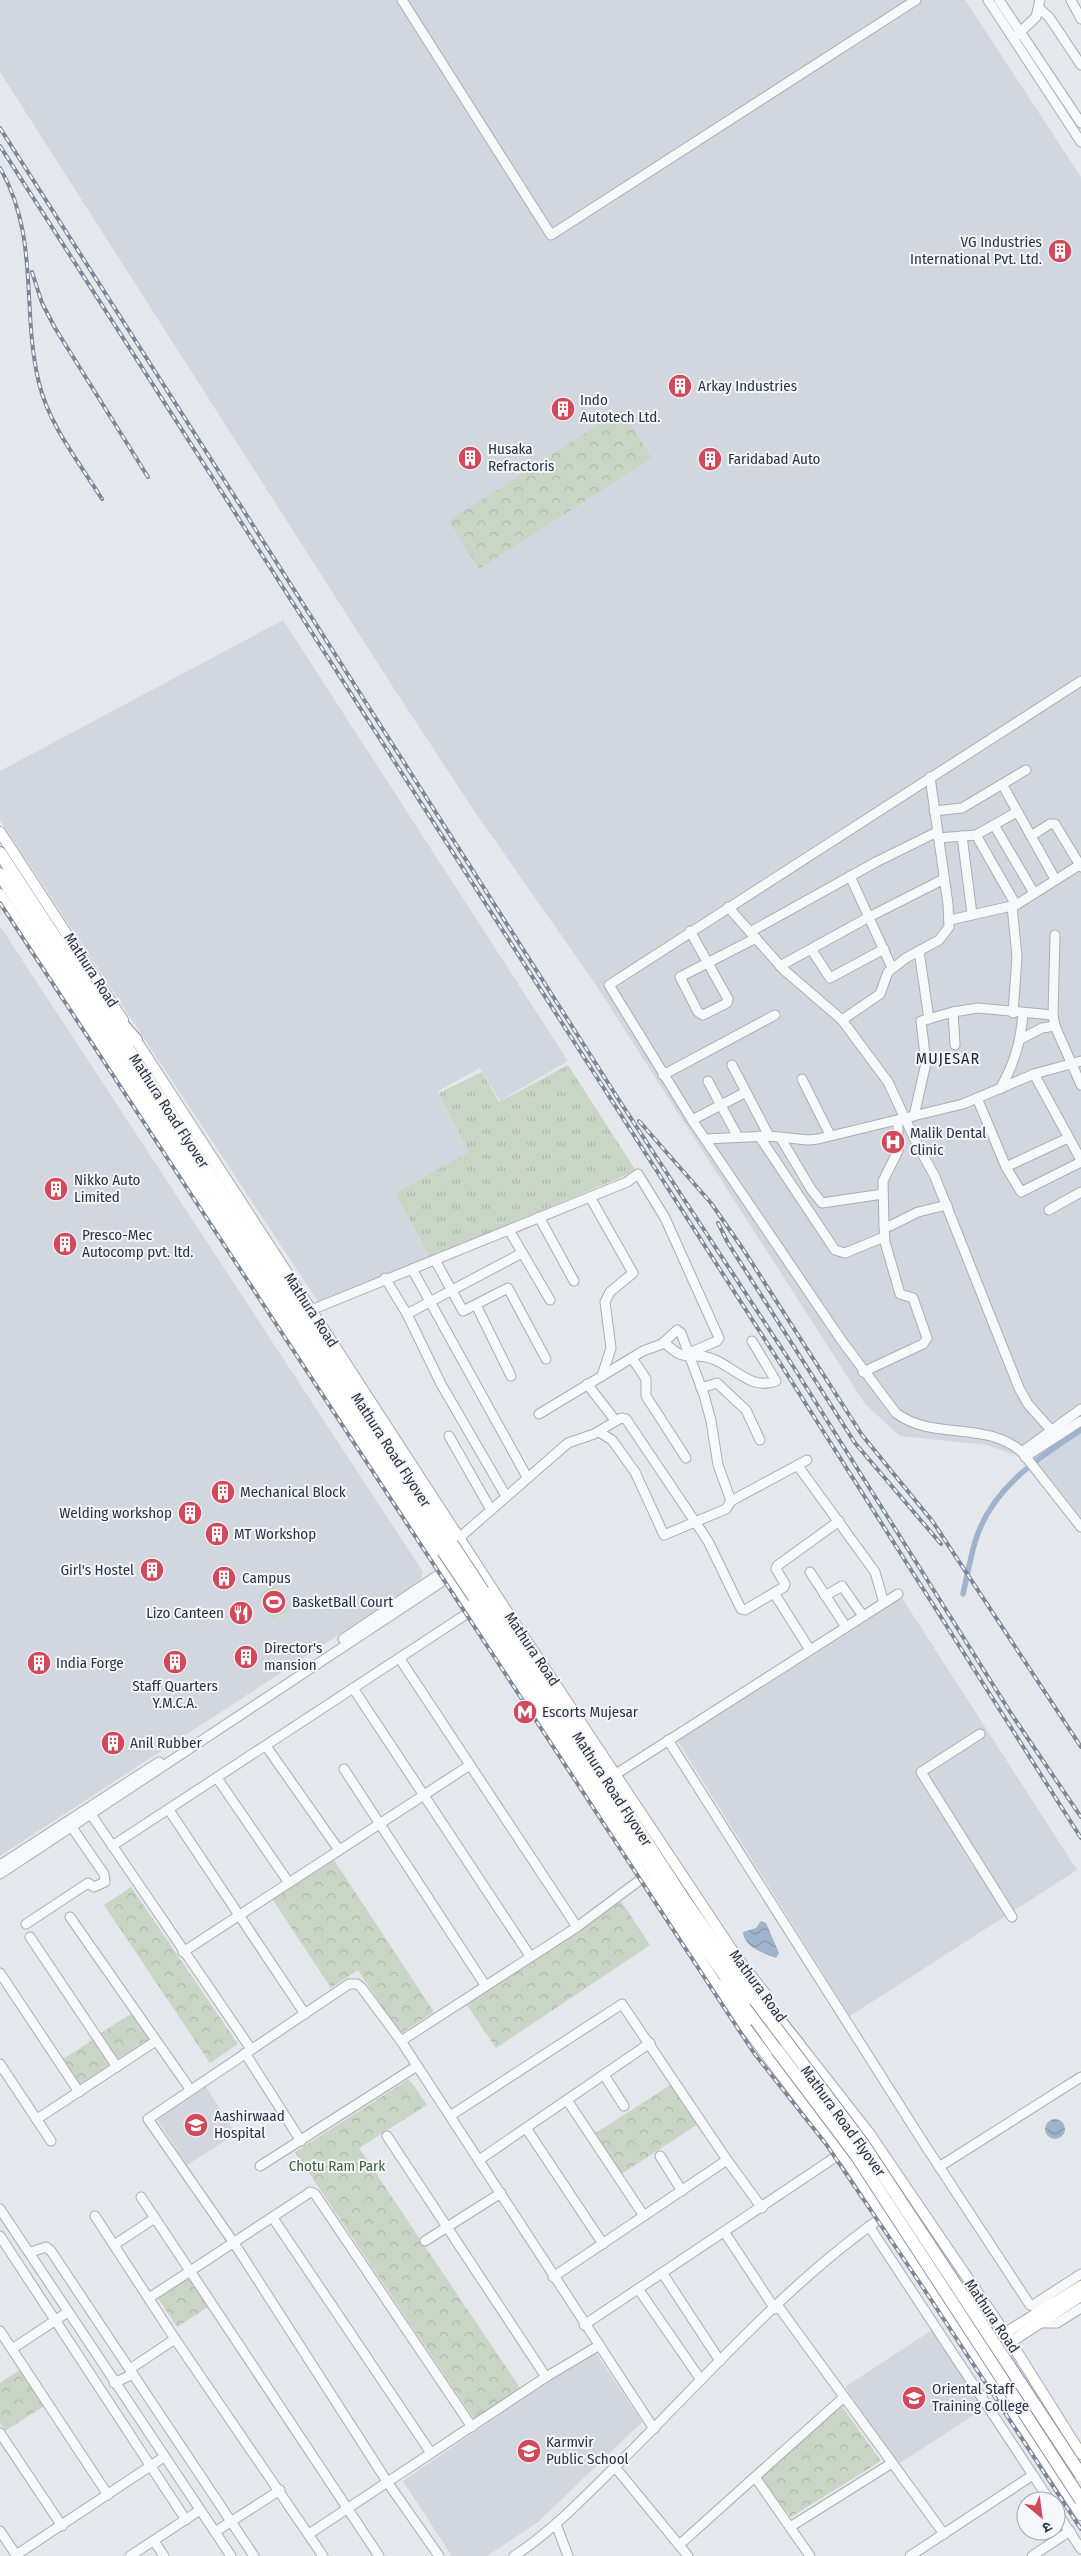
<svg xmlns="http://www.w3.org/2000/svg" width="1081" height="2556" font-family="'Fira Sans Condensed','Noto Sans Devanagari',sans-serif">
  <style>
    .built { fill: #d2d6de }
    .grass { fill: url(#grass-tufts) }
    .park { fill: url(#park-crowns) }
    .pitch { fill: #c9d6c5 }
    .water { fill: url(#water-waves) }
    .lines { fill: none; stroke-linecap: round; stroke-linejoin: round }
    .canal { stroke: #9fb4cc; stroke-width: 5.5 }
    .minor-casing { stroke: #a9aeb7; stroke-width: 11 }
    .major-casing { stroke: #a3abb8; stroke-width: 12 }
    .highway-casing { stroke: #8b94a3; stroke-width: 14 }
    .minor { stroke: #f7f8fa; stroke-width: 9 }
    .major { stroke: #fff; stroke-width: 10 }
    .highway { stroke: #fff; stroke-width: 12 }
    .rail-casing { stroke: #7d8696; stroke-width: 4 }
    .rail { stroke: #f4f6f9; stroke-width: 2; stroke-dasharray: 5.5; stroke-linecap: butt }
    .highway-bridge-casing { stroke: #8b94a3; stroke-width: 14; stroke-linecap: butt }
    .highway-bridge { stroke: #fff; stroke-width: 12 }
    .labels { text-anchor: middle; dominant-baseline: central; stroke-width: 4; stroke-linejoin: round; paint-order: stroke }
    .poi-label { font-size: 15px; fill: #2b3445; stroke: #f4f6f9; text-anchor: start }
    .street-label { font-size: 15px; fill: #2b3445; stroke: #f4f6f9 }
    .park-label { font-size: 15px; fill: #3f6138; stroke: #f4f6f9 }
    .neighbourhood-label { font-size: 16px; letter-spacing: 1px; fill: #1d2536; stroke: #f4f6f9 }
  </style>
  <defs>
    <pattern id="grass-tufts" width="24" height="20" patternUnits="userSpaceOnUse" patternTransform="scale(1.25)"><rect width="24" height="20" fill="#c9d6c5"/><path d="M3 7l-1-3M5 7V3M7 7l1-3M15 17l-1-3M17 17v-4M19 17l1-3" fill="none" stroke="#adb8ab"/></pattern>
    <pattern id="park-crowns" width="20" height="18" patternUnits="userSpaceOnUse" patternTransform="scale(1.25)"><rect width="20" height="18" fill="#c9d6c5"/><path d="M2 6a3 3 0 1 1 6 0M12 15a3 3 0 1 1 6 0" fill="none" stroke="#adb8ab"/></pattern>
    <pattern id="water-waves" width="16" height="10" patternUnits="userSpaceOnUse" patternTransform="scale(1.25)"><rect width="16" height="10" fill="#9fb4cc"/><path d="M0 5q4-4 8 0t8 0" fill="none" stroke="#8293a7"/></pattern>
  </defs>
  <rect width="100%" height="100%" fill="#e4e7ec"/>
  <g class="built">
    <polygon points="0,0 965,0 1081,177 1081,1517 1038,1463 987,1445 900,1436 865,1404 594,982 475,812 391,684 0,72"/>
    <polygon points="283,620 568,1061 500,1101 480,1068 438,1091 470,1152 395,1193 430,1257 319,1303 0,820 0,771"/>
    <polygon points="0,926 423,1572 420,1582 0,1856"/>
    <polygon points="902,1598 1077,1870 850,2016 677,1740"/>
    <polygon points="204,2084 236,2134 187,2165 155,2116"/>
    <polygon points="932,2330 983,2409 897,2465 845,2387"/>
    <polygon points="594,2350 642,2422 538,2522 487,2556 452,2556 403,2481"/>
  </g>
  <polygon class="grass" points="568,1065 636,1171 430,1257 395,1193 469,1152 439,1093 482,1072 499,1102"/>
  <g class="park">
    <polygon points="621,410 652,458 479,569 449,521"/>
    <polygon points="334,1860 434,2012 400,2034 358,1970 331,1988 273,1900"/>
    <polygon points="131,1887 238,2044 210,2063 104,1905"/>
    <polygon points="621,1901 650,1945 496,2048 467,2005"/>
    <polygon points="134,2012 151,2038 118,2059 101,2033"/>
    <polygon points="96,2038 113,2065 80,2086 63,2059"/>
    <polygon points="409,2079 427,2105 359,2148 520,2388 474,2419 295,2152"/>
    <polygon points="672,2084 698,2124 620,2175 594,2134"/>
    <polygon points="189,2278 208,2307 177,2327 158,2298"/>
    <polygon points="20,2370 44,2406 5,2431 0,2422 0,2383"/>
    <polygon points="841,2405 881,2461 791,2517 761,2478"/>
  </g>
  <polygon class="pitch" points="275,1585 289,1610 273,1619 258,1595"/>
  <g class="water">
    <path d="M761,1921L766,1923L779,1953L776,1958C764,1953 744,1948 743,1932L756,1928Z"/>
    <circle cx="1055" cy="2129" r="10"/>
  </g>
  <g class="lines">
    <path class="canal" d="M963,1594C967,1577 970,1559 975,1542C991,1488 1037,1459 1081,1430"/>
    <g class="minor-casing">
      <g id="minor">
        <polyline points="402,0 551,235 916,0"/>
        <polyline points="988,0 1081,142"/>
        <polyline points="999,0 1081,123"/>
        <polyline points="1071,0 1081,19"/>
        <polyline points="1039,8 1049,17 1081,65"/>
        <polyline points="1017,35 1036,17 1040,0"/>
        <path d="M1081,681L609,985L692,1120L842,1341L896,1413C933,1441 985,1420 1022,1452L1081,1527"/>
        <polyline points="1002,784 1055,879"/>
        <polyline points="934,811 962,808 1026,770"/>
        <polyline points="994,825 1034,893"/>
        <polyline points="962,836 972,914"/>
        <polyline points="1031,836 1050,824 1055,824 1081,867"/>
        <polyline points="938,838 976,835 1017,812"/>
        <polyline points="850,876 892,968"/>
        <polyline points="1016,905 1081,864"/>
        <polyline points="1012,906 1017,957 1013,1013"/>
        <polyline points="728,907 784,970 842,1020 888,1082 916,1142 935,1177 1019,1388 1028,1404 1051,1430"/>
        <polyline points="950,920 1016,905 976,835"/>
        <polyline points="690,931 728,999 727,1003 703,1015 698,1012 680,977 756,938"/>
        <polyline points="750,932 876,862 937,832"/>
        <polyline points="1055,935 1053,1015 1055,1026 1081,1085"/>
        <polyline points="811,949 830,978 884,949"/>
        <polyline points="919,951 929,1019"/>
        <polyline points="780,966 869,917 944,879"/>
        <polyline points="953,1012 955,1045"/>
        <polyline points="842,1020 880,994 888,972 906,958 939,940 949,927 948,904 930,777"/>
        <polyline points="1021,1039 1042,1028 1055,1026"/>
        <polyline points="732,1065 769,1136"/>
        <polyline points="1034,1074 1081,1160"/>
        <polyline points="663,1075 775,1015"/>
        <polyline points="802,1079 830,1135"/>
        <polyline points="708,1081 738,1137"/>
        <path d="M1000,1089C1014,1064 1021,1042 1023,1013"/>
        <polyline points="977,1098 1006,1167 1021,1192 1081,1162"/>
        <polyline points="914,1116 926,1063 921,1021 953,1012 978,1008 1053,1015"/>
        <polyline points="692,1120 746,1092"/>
        <polyline points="898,1121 898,1151 883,1181 884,1226 890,1226 918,1212 947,1205"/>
        <polyline points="759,1136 835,1250 845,1253 884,1237"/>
        <polyline points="780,1137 811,1189 822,1203 883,1194"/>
        <polyline points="705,1139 769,1136 808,1140 818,1139 963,1104 1034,1074 1081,1061"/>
        <polyline points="1006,1167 1068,1138"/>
        <polyline points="1049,1210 1081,1192"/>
        <polyline points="539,1217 574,1281"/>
        <polyline points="509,1230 550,1300"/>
        <polyline points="435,1260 463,1311 508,1288 546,1359"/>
        <polyline points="412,1269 527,1477"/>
        <polyline points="385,1278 407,1314 441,1384 506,1496"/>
        <polyline points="476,1305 511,1376"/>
        <polyline points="311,1310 627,1182 638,1174 665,1218 719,1338 717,1341 689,1353"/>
        <polyline points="407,1314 522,1253"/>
        <path d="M664,1342C688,1366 691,1350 713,1359C734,1367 752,1391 776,1381L752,1341"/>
        <polyline points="632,1358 646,1379 646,1396 686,1458"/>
        <polyline points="863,1372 923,1344 927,1338 913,1298 900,1294 885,1242 884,1226"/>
        <polyline points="602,1376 643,1351 662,1344 677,1330 681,1333 704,1395 711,1421 718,1465 731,1501"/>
        <polyline points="587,1384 615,1420"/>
        <polyline points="701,1388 717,1383 746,1410 760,1440"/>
        <polyline points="539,1414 602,1376 611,1348 605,1302 610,1292 633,1273 590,1197"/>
        <polyline points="599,1432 612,1440 635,1472 664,1535 726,1509 731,1501 807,1460"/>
        <polyline points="449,1436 491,1510"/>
        <polyline points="1022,1452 1081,1409"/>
        <polyline points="1025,1457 1081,1421"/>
        <polyline points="798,1466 875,1572 884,1603"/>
        <polyline points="459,1538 568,1443 594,1434 621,1418 626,1419 708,1541 741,1609 745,1610 784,1587 785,1584 776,1569 777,1566 839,1521"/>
        <polyline points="810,1572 846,1627"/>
        <polyline points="774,1593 810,1650"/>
        <polyline points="825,1596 842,1586 863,1616"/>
        <polyline points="343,1639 450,1567"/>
        <polyline points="400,1659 577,1927"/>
        <polyline points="353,1688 530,1956"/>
        <polyline points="980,1734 921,1772 1012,1917"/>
        <polyline points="668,1740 923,2142 1030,2305 1033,2306 1053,2302"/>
        <polyline points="266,1746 339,1850"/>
        <polyline points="344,1769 485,1985"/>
        <polyline points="616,1774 898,1594"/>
        <polyline points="217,1778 289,1883"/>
        <polyline points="88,1810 251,2049"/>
        <polyline points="169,1810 305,2014"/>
        <polyline points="112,1846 471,1611"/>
        <polyline points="0,1865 159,1762"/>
        <polyline points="0,1874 455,1573"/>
        <polyline points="70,1917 190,2089"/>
        <polyline points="26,1924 88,1883 94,1887 105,1882 104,1874 71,1826"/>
        <polyline points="30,1937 117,2067"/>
        <polyline points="183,1952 470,1765"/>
        <polyline points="0,1973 79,2092"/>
        <polyline points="401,2041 577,1927 644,1877"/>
        <polyline points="245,2053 301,2141"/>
        <polyline points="0,2064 51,2141"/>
        <polyline points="604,2075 624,2106"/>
        <polyline points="567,2100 644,2216"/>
        <polyline points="450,2116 622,2004 727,2160 762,2208"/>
        <polyline points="37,2119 156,2041"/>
        <polyline points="526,2128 603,2244"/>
        <polyline points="387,2136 546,2377"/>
        <polyline points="660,2156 682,2191"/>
        <polyline points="479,2160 650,2043"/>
        <polyline points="260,2166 417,2066"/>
        <polyline points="939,2167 1081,2077"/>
        <polyline points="141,2197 379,2556"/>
        <polyline points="0,2209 231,2556"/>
        <polyline points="95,2216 175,2339 323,2556"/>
        <polyline points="273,2218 431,2453"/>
        <polyline points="869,2226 1050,2501"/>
        <polyline points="725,2233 775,2309"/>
        <polyline points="0,2236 186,2520"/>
        <polyline points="425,2241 501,2193"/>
        <polyline points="114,2245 155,2218"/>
        <polyline points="31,2252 46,2247 51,2251 254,2556"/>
        <polyline points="663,2274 720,2361"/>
        <polyline points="553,2277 727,2160"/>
        <polyline points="639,2290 701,2380"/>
        <polyline points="149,2298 306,2195 310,2192 315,2194 472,2427"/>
        <polyline points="1036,2303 1081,2274"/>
        <polyline points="778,2306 944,2534"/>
        <polyline points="1040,2323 1057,2323 1081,2308"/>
        <polyline points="584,2325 840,2154"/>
        <polyline points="0,2331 108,2495"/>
        <polyline points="12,2349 68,2312"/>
        <polyline points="130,2369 175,2339"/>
        <polyline points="114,2383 133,2374"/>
        <polyline points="0,2433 62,2526"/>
        <polyline points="615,2467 688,2556"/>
        <polyline points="755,2477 810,2556"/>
        <polyline points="1056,2511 1081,2549"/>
        <polyline points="556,2524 568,2556"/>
        <polyline points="790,2527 892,2463"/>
        <polyline points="0,2531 17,2556"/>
        <polyline points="215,2532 280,2490"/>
        <polyline points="309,2534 546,2377 598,2346"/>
        <polyline points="154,2541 164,2556"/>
        <polyline points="679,2545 844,2397"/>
        <polyline points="16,2555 164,2457"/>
        <polyline points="130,2556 200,2510"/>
        <polyline points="439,2556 388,2483 234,2243 148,2119 349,1984 357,1984 361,1987 401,2041 654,2429"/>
        <path d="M514,2556C554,2530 587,2494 621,2461C704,2379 788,2282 884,2216"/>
        <polyline points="910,2556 1033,2475"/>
        <polyline points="1032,2556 1070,2531"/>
      </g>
    </g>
    <g class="major-casing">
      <g id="major">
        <polyline points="0,832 123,1020"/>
        <polyline points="0,894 449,1576 644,1877 665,1905 737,2016 850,2166 1081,2515"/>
        <polyline points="132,1034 504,1607 738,1959 767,1996"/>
        <polyline points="796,2040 869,2133 1005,2333 1081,2454"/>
        <polyline points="986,2345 1081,2286"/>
        <polyline points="1006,2345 1081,2296"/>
      </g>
    </g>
    <g class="highway-casing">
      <g id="highway">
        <polyline points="0,853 452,1544"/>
        <polyline points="0,874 443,1551"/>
        <polyline points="113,1014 136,1040"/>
        <polyline points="483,1591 685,1901 755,2000"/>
        <polyline points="474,1597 674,1903 777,2050"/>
        <polyline points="717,1985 749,2019"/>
        <polyline points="756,1991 799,2045"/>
      </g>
    </g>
    <use href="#minor" class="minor"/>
    <use href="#major" class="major"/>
    <use href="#highway" class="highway"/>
    <g class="rail-casing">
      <g id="rail">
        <polyline points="0,128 617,1097 786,1355 1012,1715 1081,1817"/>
        <polyline points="0,146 778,1360 1081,1838"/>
        <path d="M0,168C40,237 21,310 39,383C49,425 79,462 102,499"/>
        <polyline points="32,272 42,303 55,328 148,477"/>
        <polyline points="0,903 754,2053 826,2144 922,2286 1081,2529"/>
        <polyline points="639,1121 711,1203 743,1249 862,1435 933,1522 1081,1747"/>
        <polyline points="718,1223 728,1243 855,1443 941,1544"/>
      </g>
    </g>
    <use href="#rail" class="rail"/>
    <g class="highway-bridge-casing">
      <g id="highway-bridge">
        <polyline points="452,1544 483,1591"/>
        <polyline points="443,1551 474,1597"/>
        <polyline points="755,2000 863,2144 1081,2475"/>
        <polyline points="777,2050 856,2155 1081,2500"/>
      </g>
    </g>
    <use href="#highway-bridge" class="highway-bridge"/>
  </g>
  <defs>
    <g id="building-disc" transform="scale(1.25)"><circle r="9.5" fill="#d1495b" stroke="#f4f6f9"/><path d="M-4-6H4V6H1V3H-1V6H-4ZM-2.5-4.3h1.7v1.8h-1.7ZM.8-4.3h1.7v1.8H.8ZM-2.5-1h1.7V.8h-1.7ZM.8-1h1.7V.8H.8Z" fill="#fff"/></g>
    <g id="hospital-disc" transform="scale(1.25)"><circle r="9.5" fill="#d1495b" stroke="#f4f6f9"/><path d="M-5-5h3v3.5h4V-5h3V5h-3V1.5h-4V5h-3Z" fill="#fff"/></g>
    <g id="stadium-disc" transform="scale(1.25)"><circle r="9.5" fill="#d1495b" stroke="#f4f6f9"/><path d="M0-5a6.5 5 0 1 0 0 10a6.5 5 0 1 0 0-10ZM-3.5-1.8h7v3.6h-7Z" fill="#fff"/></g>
    <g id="restaurant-disc" transform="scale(1.25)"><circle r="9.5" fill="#d1495b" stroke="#f4f6f9"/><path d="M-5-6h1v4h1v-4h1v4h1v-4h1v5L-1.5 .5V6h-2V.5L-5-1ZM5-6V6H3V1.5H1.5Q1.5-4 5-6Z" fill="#fff"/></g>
    <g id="metro-disc" transform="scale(1.25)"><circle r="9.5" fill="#d1495b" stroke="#f4f6f9"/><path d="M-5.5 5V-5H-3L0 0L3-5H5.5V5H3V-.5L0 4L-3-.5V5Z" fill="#fff"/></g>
    <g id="school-disc" transform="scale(1.25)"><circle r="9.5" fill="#d1495b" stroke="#f4f6f9"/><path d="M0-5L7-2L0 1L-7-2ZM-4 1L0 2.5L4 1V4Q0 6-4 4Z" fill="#fff"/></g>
    <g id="university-disc" transform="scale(1.25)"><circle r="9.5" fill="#d1495b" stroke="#f4f6f9"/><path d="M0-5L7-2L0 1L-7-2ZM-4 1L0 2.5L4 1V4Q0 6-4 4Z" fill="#fff"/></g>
  </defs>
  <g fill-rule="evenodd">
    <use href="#building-disc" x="1060" y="251"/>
    <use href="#building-disc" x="680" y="386"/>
    <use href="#building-disc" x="563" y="409"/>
    <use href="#building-disc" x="470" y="458"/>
    <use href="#building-disc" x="710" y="459"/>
    <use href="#hospital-disc" x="893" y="1142"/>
    <use href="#building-disc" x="56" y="1189"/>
    <use href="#building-disc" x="65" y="1244"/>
    <use href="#building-disc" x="223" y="1492"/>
    <use href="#building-disc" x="190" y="1513"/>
    <use href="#building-disc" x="217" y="1534"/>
    <use href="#building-disc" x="152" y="1570"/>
    <use href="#building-disc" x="224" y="1578"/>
    <use href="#stadium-disc" x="274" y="1602"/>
    <use href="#restaurant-disc" x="241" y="1613"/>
    <use href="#building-disc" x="246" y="1657"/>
    <use href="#building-disc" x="175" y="1662"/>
    <use href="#building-disc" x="39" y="1663"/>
    <use href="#metro-disc" x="525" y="1712"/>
    <use href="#building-disc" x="113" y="1743"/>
    <use href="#school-disc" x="196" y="2125"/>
    <use href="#university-disc" x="914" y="2398"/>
    <use href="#school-disc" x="529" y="2451"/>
  </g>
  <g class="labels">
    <g class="poi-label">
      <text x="1042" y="242" text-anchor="end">VG Industries<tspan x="1042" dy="17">International Pvt. Ltd.</tspan></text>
      <text x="698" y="386">Arkay Industries</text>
      <text x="580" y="400">Indo<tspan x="580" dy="17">Autotech Ltd.</tspan></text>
      <text x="488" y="449">Husaka<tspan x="488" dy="17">Refractoris</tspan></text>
      <text x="728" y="459">Faridabad Auto</text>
      <text x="910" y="1133">Malik Dental<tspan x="910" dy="17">Clinic</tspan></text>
      <text x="74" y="1180">Nikko Auto<tspan x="74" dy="17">Limited</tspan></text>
      <text x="82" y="1235">Presco-Mec<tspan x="82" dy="17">Autocomp pvt. ltd.</tspan></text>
      <text x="240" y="1492">Mechanical Block</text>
      <text x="172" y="1513" text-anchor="end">Welding workshop</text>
      <text x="234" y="1534">MT Workshop</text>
      <text x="134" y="1570" text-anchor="end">Girl's Hostel</text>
      <text x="242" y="1578">Campus</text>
      <text x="292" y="1602">BasketBall Court</text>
      <text x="224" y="1613" text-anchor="end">Lizo Canteen</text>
      <text x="264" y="1648">Director's<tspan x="264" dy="17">mansion</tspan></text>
      <text x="56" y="1663">India Forge</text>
      <text x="175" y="1686" text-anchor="middle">Staff Quarters<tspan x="175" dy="17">Y.M.C.A.</tspan></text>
      <text x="542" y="1712">Escorts Mujesar</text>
      <text x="130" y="1743">Anil Rubber</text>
      <text x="214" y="2116">Aashirwaad<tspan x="214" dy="17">Hospital</tspan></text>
      <text x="932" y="2389">Oriental Staff<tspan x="932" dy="17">Training College</tspan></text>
      <text x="546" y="2442">Karmvir<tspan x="546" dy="17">Public School</tspan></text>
    </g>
    <g class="street-label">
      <text transform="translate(91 970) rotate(57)">Mathura Road</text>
      <text transform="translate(169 1111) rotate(57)">Mathura Road Flyover</text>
      <text transform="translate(311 1310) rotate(57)">Mathura Road</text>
      <text transform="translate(391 1450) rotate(57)">Mathura Road Flyover</text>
      <text transform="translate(532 1649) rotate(56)">Mathura Road</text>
      <text transform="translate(612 1789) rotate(57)">Mathura Road Flyover</text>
      <text transform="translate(758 1986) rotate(54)">Mathura Road</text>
      <text transform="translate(843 2121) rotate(54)">Mathura Road Flyover</text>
      <text transform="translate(992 2316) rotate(56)">Mathura Road</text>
    </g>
    <g class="park-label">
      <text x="337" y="2166">Chotu Ram Park</text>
    </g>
    <g class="neighbourhood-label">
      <text x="948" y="1058">MUJESAR</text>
    </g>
  </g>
  <g transform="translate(1041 2516) rotate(151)"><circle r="24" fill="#f4f6f9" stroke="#a4a8b1"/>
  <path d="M0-4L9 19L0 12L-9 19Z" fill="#d1495b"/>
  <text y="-8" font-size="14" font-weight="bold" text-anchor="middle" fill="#2b3445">उ</text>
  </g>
</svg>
